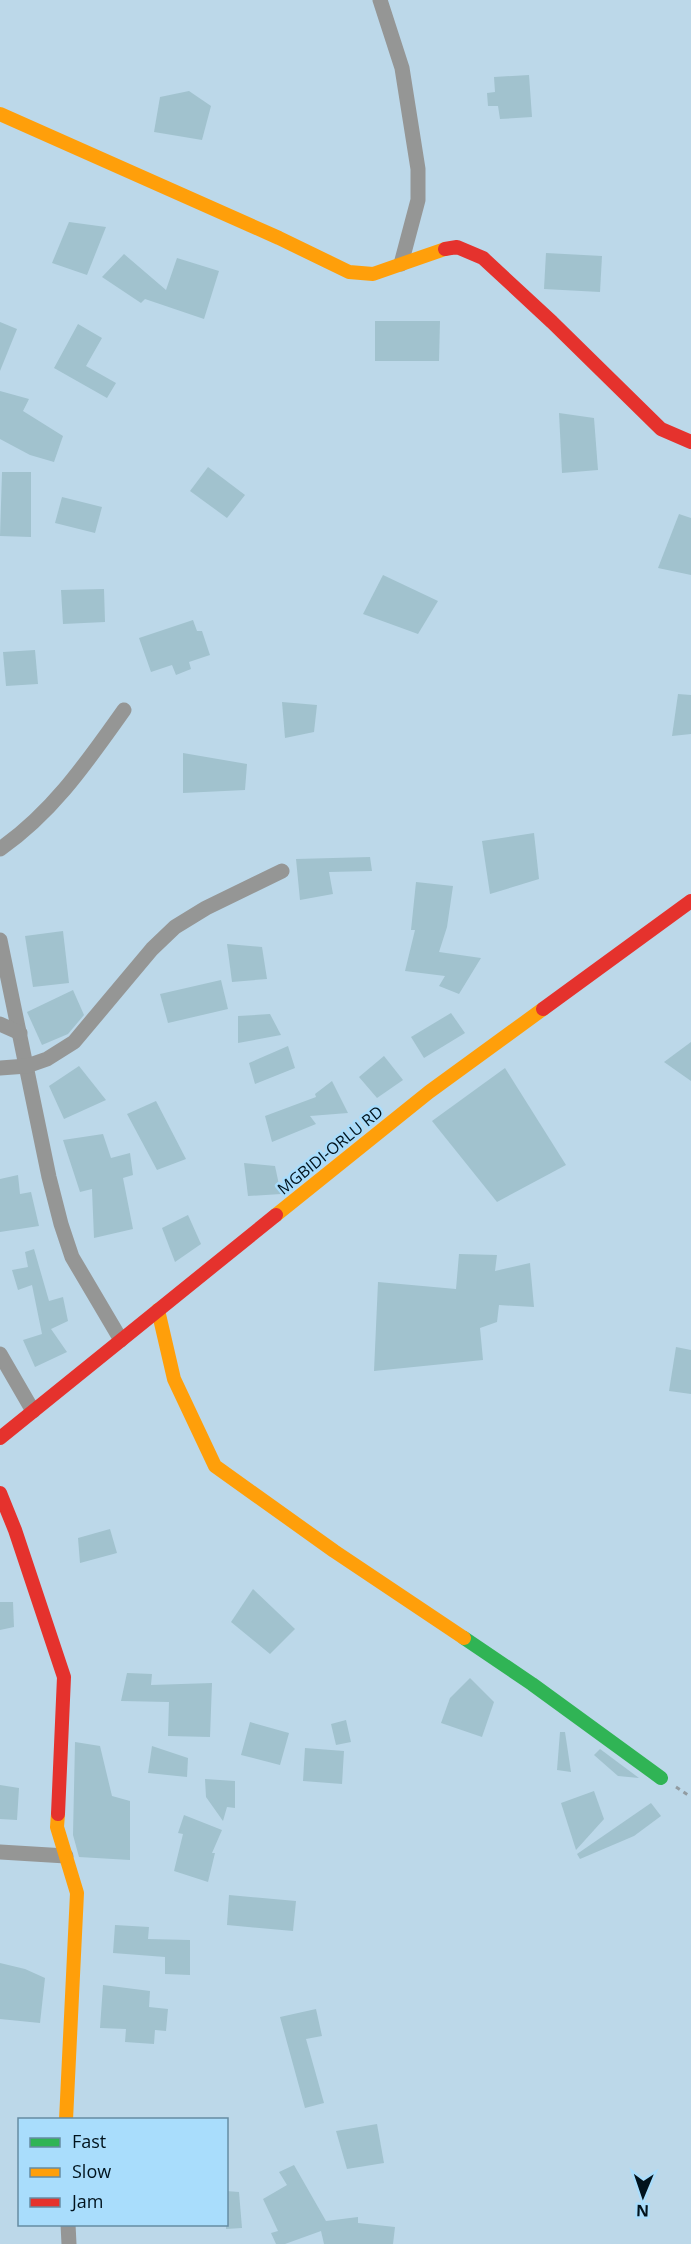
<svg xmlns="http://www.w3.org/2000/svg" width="691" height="2244" font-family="'Open Sans',sans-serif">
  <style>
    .building { fill: #a1c2ce }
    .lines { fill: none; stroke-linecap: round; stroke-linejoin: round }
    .path { stroke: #929ca2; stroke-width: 3; stroke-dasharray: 4.5 4.5; stroke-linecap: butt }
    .street { stroke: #959695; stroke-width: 15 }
    .fast { stroke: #30b455; stroke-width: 14 }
    .slow { stroke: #ff9f0a; stroke-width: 14 }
    .jam { stroke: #e5322d; stroke-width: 14 }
    .labels { text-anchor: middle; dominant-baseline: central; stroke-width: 5; stroke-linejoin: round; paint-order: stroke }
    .street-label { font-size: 16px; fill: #01131d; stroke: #a9ddfc }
  </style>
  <rect width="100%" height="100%" fill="#bcd8e9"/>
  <g class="building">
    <polygon points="529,75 532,117 500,119 498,106 488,106 487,93 495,92 494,77"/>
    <polygon points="189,91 211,106 202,140 154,132 160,97"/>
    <polygon points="69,222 106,227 87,275 52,263"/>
    <polygon points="546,253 602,256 600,292 544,289"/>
    <polygon points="124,254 166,290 177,258 219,271 204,319 145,299 141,303 102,277"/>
    <polygon points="375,321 440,321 439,361 375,361"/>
    <polygon points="0,322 17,329 0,371"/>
    <polygon points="78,324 102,338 86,366 116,383 107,398 54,368"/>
    <polygon points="0,391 29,399 23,411 63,436 54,462 30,455 0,439"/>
    <polygon points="559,413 594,418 598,470 562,473"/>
    <polygon points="208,467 245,495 227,518 190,491"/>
    <polygon points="2,472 31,472 31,537 0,536"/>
    <polygon points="62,497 102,507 95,533 55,523"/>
    <polygon points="679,514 691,518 691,575 658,568"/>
    <polygon points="383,575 438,601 418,634 363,614"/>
    <polygon points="104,589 105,622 63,624 61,590"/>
    <polygon points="193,620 197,631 202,631 210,655 189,662 191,669 176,675 172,665 151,672 139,638"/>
    <polygon points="35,650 38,684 6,686 3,652"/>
    <polygon points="678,694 691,695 691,734 672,736"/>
    <polygon points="282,702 317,705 314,732 285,738"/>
    <polygon points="183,753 247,764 245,790 183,793"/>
    <polygon points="534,833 539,879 490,894 482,841"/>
    <polygon points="370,857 372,871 329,872 333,894 300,900 296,859"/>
    <polygon points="416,882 453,886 447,927 439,952 481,958 459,994 439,986 445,976 405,971 415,930 411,930"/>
    <polygon points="63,931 69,983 33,987 25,936"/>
    <polygon points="227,944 262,947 267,979 232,982"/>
    <polygon points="221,980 228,1009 168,1023 160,994"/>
    <polygon points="73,990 84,1015 68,1034 42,1045 27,1012"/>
    <polygon points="451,1013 465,1033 424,1058 411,1037"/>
    <polygon points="270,1014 281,1035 238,1043 238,1016"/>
    <polygon points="691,1042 691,1081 664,1062"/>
    <polygon points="288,1046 295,1068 255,1084 249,1063"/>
    <polygon points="384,1056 403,1080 377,1098 359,1077"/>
    <polygon points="79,1066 106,1100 64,1119 49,1086"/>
    <polygon points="505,1068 566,1165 497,1202 432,1121"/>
    <polygon points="332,1081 348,1113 310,1116 316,1124 272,1142 265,1116 316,1097 315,1094"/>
    <polygon points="156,1101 186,1159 157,1170 127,1114"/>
    <polygon points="103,1134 111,1158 130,1153 133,1175 123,1178 133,1229 94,1238 92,1189 80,1192 63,1140"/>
    <polygon points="244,1163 275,1166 281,1194 248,1196"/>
    <polygon points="18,1175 20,1194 31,1192 39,1226 0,1232 0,1179"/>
    <polygon points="188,1215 201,1244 175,1262 162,1228"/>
    <polygon points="34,1249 49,1301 63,1297 68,1321 51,1329 67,1352 35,1367 23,1340 42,1334 32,1285 18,1290 12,1270 28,1267 25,1252"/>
    <polygon points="459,1254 497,1255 495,1271 530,1263 534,1307 499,1305 497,1322 480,1328 483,1360 374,1371 378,1282 456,1289"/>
    <polygon points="676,1347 691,1350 691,1394 669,1391"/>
    <polygon points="110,1529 117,1553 80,1563 78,1538"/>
    <polygon points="253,1589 295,1629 270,1654 231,1622"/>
    <polygon points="0,1602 13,1602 14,1627 0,1630"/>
    <polygon points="127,1673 152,1674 151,1685 212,1683 210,1737 168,1736 169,1702 121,1701"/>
    <polygon points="470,1678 494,1702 482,1737 441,1723 450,1698"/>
    <polygon points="346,1720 351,1742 336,1745 331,1724"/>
    <polygon points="250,1722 289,1733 280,1765 241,1755"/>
    <polygon points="560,1732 565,1732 571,1772 557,1770"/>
    <polygon points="75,1742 100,1746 112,1796 130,1801 130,1860 79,1857 73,1835"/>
    <polygon points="152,1746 188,1758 187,1777 148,1773"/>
    <polygon points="305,1748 344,1751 342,1784 303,1781"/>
    <polygon points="600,1749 639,1778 618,1776 594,1755"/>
    <polygon points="205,1779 235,1781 235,1808 227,1807 223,1821 206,1797"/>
    <polygon points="0,1785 19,1788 17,1820 0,1819"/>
    <polygon points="594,1791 604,1819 576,1850 561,1803"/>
    <polygon points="651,1803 661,1816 634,1836 580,1859 577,1854"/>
    <polygon points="184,1815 222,1830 212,1853 215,1853 208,1882 174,1871 183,1834 178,1833"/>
    <polygon points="229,1895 296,1901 293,1931 227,1925"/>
    <polygon points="115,1925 149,1927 148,1939 190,1940 190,1975 165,1974 165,1957 113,1953"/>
    <polygon points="0,1963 25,1969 45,1978 40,2023 0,2019"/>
    <polygon points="103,1985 150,1991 149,2007 168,2009 166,2031 155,2030 154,2044 125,2042 126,2029 100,2028"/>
    <polygon points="316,2009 322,2036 306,2039 324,2103 305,2108 280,2017"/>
    <polygon points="377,2124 384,2163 347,2169 336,2131"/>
    <polygon points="294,2165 326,2221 358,2217 358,2223 395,2227 393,2244 324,2244 321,2231 285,2244 276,2244 271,2233 278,2231 263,2199 287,2185 279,2172"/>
    <polygon points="226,2191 239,2192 242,2228 226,2229"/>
  </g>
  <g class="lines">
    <polyline class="path" points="676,1787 691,1797"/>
    <g class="street">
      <polyline points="380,0 402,68 418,169 418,200 401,264"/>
      <path d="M0,849C53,812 87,762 124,710"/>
      <polyline points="0,940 49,1177 61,1224 72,1257 121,1340"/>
      <polyline points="0,1024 20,1033"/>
      <polyline points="0,1068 27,1066 47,1059 74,1042 152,949 175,927 206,908 282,871"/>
      <polyline points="0,1354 33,1411"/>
      <polyline points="0,1852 66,1856"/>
      <polyline points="68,2224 69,2244"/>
    </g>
    <polyline class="fast" points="464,1638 532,1684 661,1778"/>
    <g class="slow">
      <polyline points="0,114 279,238 349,272 373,274 445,249"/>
      <polyline points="276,1215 429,1092 543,1009"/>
      <polyline points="158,1310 174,1379 215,1466 334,1551 464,1638"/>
      <polyline points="58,1814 57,1827 77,1893 66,2120"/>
    </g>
    <g class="jam">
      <polyline points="445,249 457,247 483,258 552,322 661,429 691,442"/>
      <polyline points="543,1009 691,901"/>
      <polyline points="0,1438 276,1215"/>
      <polyline points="0,1493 15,1530 64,1677 58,1814"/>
    </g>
  </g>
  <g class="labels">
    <g class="street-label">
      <text transform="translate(330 1150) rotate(-39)">MGBIDI-ORLU RD</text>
    </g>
  </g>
  <rect x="18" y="2118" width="210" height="108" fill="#a9ddfc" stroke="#668ca3" stroke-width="1.5"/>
  <rect x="30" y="2138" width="30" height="9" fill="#30b455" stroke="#668ca3" stroke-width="1.5"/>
  <text x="72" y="2148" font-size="18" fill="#01131d">Fast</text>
  <rect x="30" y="2168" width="30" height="9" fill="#ff9f0a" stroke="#668ca3" stroke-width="1.5"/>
  <text x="72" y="2178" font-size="18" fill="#01131d">Slow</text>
  <rect x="30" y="2198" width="30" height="9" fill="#e5322d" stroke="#668ca3" stroke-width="1.5"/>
  <text x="72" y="2208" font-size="18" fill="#01131d">Jam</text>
  <g transform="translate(643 2196) rotate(182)" stroke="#a9ddfc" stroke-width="4.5" paint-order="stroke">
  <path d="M0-4.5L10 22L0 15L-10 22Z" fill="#01131d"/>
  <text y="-9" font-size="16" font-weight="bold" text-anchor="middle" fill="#01131d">N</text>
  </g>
</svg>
